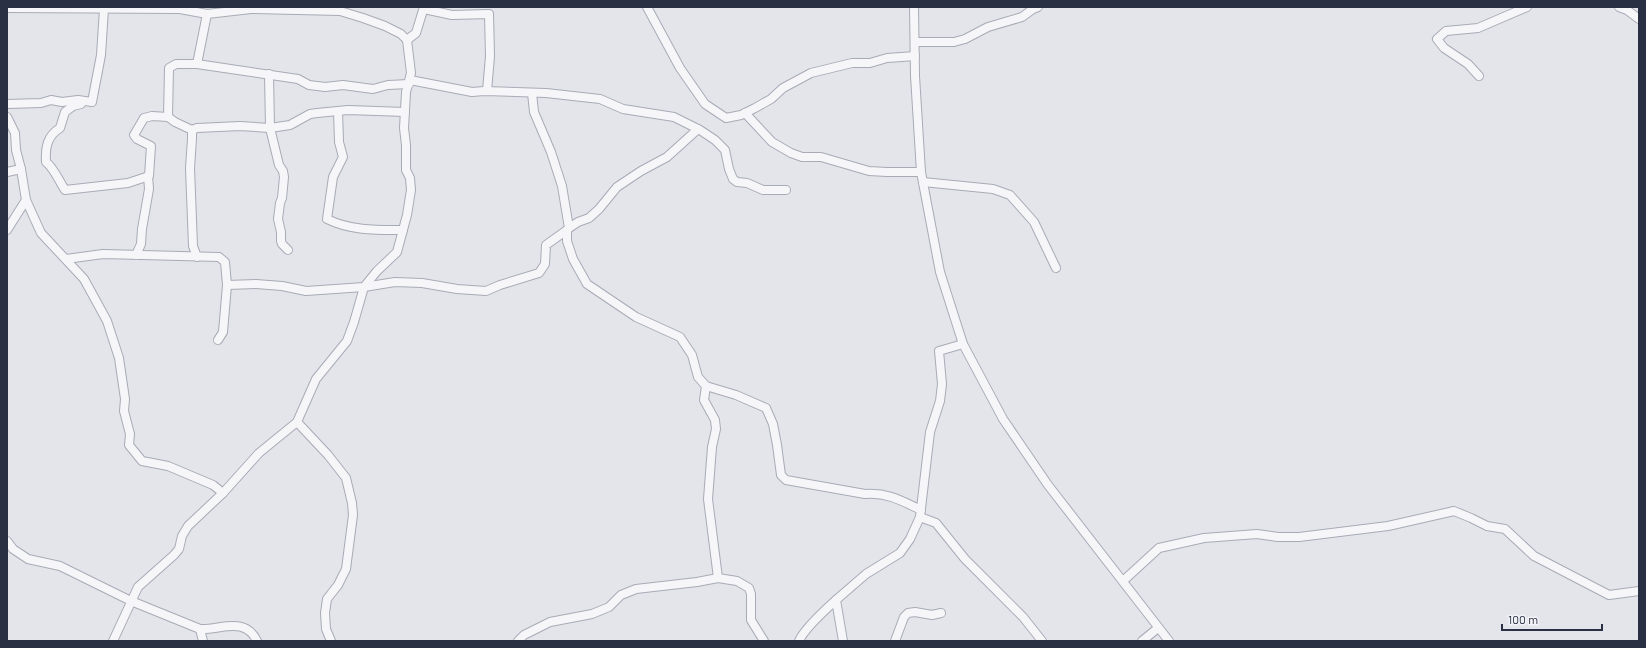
<svg xmlns="http://www.w3.org/2000/svg" width="1646" height="648" font-family="Barlow,sans-serif">
  <style>
    .lines { fill: none; stroke-linecap: round; stroke-linejoin: round }
    .minor-casing { stroke: #a8abb6; stroke-width: 10 }
    .minor { stroke: #f6f6f9; stroke-width: 8 }
  </style>
  <rect width="100%" height="100%" fill="#e3e5eb"/>
  <g class="lines">
    <g class="minor-casing">
      <g id="minor">
        <polyline points="647,7 680,68 705,104 726,118 741,115 755,108 771,99 783,88 811,73 852,63 870,63 887,58 915,56"/>
        <polyline points="914,7 915,76 921,172 940,272 963,344 1003,419 1048,485 1169,641"/>
        <polyline points="1619,7 1627,10 1639,19"/>
        <polyline points="7,8 180,9 207,14 251,9 340,11 363,18 385,26 401,34 407,40 416,33 424,7"/>
        <polyline points="424,9 452,15 489,14 490,56 487,91"/>
        <polyline points="915,42 954,42 965,39 988,27 1022,17 1033,9 1038,7"/>
        <polyline points="197,64 207,14"/>
        <polyline points="269,74 270,128 279,165 283,171 284,177 282,198 280,203 278,219 281,232 281,241 282,244 288,250"/>
        <polyline points="1479,76 1468,64 1444,48 1437,39 1446,31 1478,28 1527,7"/>
        <polyline points="410,80 472,92 484,91 546,93 600,99 623,109 674,117 700,130 715,140 725,150 729,169 733,179 737,182 747,183 763,190 786,190"/>
        <path d="M532,93L534,112L551,152L562,186L569,228L567,230V241L573,259L587,284L636,317L680,337L692,355L698,377L706,386L736,395L766,408L773,424L777,445L781,475L786,480L865,494C887,492 902,501 921,510"/>
        <path d="M83,101L81,104L73,106L65,112L60,128C47,136 45,148 46,162C54,168 59,181 65,190L128,183L149,176L151,146L137,139L134,135L144,118L152,116L168,117L169,68L176,64H197L298,79L309,85L325,87L343,85L373,89L388,85L409,84"/>
        <polyline points="7,104 41,103 51,100 62,102 78,100 92,102 101,55 104,9"/>
        <path d="M338,111L339,142L343,157L333,177L327,219C351,231 378,230 403,230"/>
        <polyline points="745,113 772,142 791,153 802,157 821,157 869,171 887,172 921,172"/>
        <polyline points="7,117 15,133 16,150 21,169 26,200 41,233 84,279 107,321 119,358 125,399 124,411 130,434 129,445 142,461 168,466 213,485 223,493 188,526 182,536 179,549 174,555 138,587 113,641"/>
        <polyline points="168,117 175,122 192,130 192,139 190,168 193,246 197,257"/>
        <polyline points="192,130 197,128 240,126 270,128 290,125 310,114 317,113 348,110 405,112"/>
        <polyline points="7,172 21,169"/>
        <polyline points="923,182 993,189 1010,195 1034,222 1056,268"/>
        <polyline points="569,228 578,222 589,218 599,209 617,187 641,171 667,157 698,129"/>
        <polyline points="7,230 26,200"/>
        <polyline points="136,255 141,244 142,229 149,189 148,176"/>
        <polyline points="66,259 103,254 219,257 225,262 227,285 256,284 282,286 306,291 364,287 395,282 422,283 457,289 486,291 500,285 539,273 545,264 546,245 567,230"/>
        <polyline points="218,340 223,332 227,285"/>
        <polyline points="706,386 704,400 715,420 716,429 712,447 708,499 718,578"/>
        <polyline points="297,422 328,455 346,478 352,503 353,515 346,569 338,585 327,599 325,613 326,629 331,641"/>
        <polyline points="223,493 259,453 297,422 316,379 347,341 354,322 364,287 377,271 397,252 407,215 411,190 410,178 406,170 406,145 404,128 406,92 411,73 407,40"/>
        <polyline points="920,517 936,523 965,559 1023,617 1042,641"/>
        <polyline points="7,541 13,549 28,559 60,566 131,601 200,629 203,641"/>
        <polyline points="1123,581 1159,548 1204,538 1257,534 1278,537 1299,537 1388,526 1454,511 1471,518 1487,526 1505,529 1534,556 1609,595 1639,591"/>
        <path d="M200,629C221,630 245,616 257,641"/>
        <polyline points="518,641 524,635 550,622 592,614 609,607 621,595 636,589 697,582 718,578 737,581 749,588 751,594 751,620 764,641"/>
        <path d="M799,641C804,629 826,609 836,600"/>
        <polyline points="843,641 836,600 866,574 900,553 910,539 920,517 930,432 940,401 942,384 939,351 963,344"/>
        <polyline points="895,641 904,617 908,613 915,612 932,615 941,613"/>
        <polyline points="1142,641 1158,628"/>
      </g>
    </g>
    <use href="#minor" class="minor"/>
  </g>
  <rect width="1646" height="648" fill="none" stroke="#2a3044" stroke-width="16"/>
  <path d="M1502 624v6h100v-6" fill="none" stroke="#2a3044" stroke-width="2"/>
  <text x="1508" y="624" font-size="12" fill="#2a3044" stroke="#f3f4f8" stroke-width="3" paint-order="stroke">100 m</text>
</svg>
